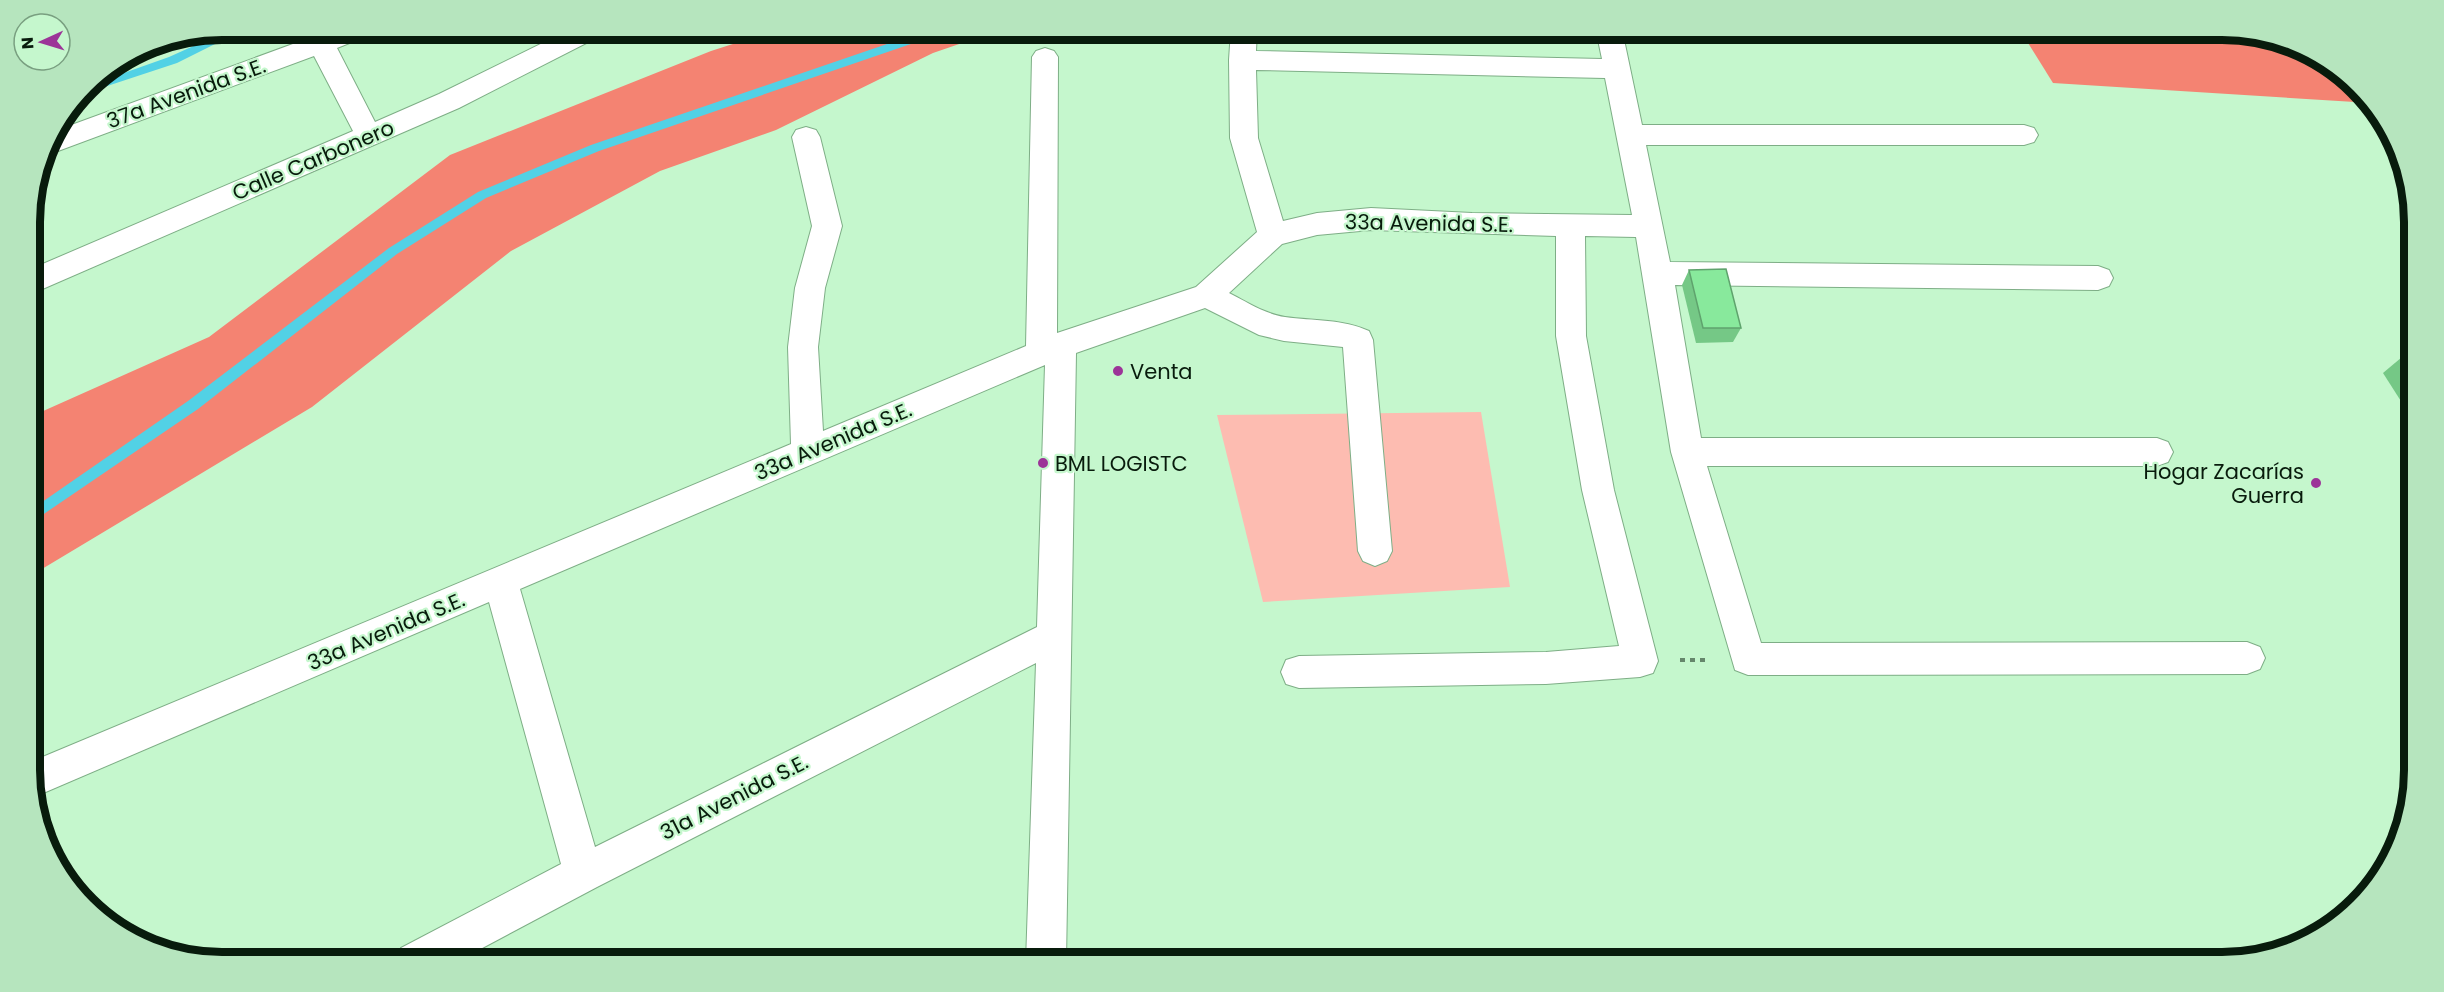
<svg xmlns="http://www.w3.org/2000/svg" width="2444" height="992" font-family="Poppins,sans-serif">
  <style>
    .green { fill: #fdbcb1 }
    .forest { fill: #f48372 }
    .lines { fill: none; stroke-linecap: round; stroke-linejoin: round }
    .stream { fill: #52d1e5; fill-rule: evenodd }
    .minor-casing { stroke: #7eae86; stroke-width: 2 }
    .path { stroke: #65876b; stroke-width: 4; stroke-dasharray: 5 5; stroke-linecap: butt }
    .minor { fill: #fff; fill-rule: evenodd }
    .wall { fill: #75c886 }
    .building { fill: #88e99c; stroke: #5fa36d; stroke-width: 1.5 }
    .poi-dot { fill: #9c3498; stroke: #c5f7cd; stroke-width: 2 }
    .labels { text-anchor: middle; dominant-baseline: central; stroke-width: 4.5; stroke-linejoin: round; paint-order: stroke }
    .street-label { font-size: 21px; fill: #081b0c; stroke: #c5f7cd }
    .poi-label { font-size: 21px; fill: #081b0c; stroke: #c5f7cd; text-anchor: start }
    .rim { fill: none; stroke: #081b0c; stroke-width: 8 }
  </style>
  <rect width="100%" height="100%" fill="#c5f7cd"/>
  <polygon class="green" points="1481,412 1510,587 1263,602 1217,415"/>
  <g class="forest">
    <polygon points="776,30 1000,30 933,53 776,130 660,171 511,251 312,407 32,575 32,416 209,337 450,155 711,51"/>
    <polygon points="2020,30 2221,30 2284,40 2366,96 2371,103 2053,83"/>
  </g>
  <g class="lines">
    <g class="stream">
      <polygon points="229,30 243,30 177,63 83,94 90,85 169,57"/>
      <polygon points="928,30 944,30 943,33 599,151 486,198 397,254 198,409 32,522 32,509 188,401 389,248 478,192 591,145"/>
    </g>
    <g class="minor-casing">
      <g id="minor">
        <polygon points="331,30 371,30 367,36 337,48 375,122 439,94 569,30 604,30 600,36 459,108 31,294 31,269 353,131 314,56 58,151 46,153 50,137 55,131"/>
        <path d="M1231,30H1257L1256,51L1602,59L1596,30H1622L1642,125H2024L2034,128L2038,135L2034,142L2024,145H1646L1670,262L2098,266L2109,270L2113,278L2109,286L2098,290L1675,285L1701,438H2157L2168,442L2173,452L2168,462L2157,466H1707L1761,643L2247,642L2260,647L2265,658L2260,669L2247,674L1748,675L1735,670L1671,452L1636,237L1585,236L1586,336L1614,490L1658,661L1653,673L1640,677L1546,684L1299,688L1286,684L1281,672L1286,660L1299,656L1546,652L1619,646L1582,490L1556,336V236L1371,230L1317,235L1282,244L1229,293C1247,302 1265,314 1285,317C1313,321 1343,319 1369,331L1373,340L1392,551L1387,561L1375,566L1363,561L1358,551L1343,347L1284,341L1259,335L1205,308L1076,353L1066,962H1026L1036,663L597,887L456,962H395L401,948L561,864L489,602L34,797L33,761L791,444L788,347L795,288L812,226L792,137L796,130L806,127L816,130L820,137L842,226L825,288L818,347L823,431L1026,346L1032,57L1036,51L1045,48L1054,51L1058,57L1057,333L1196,287L1257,232L1230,138L1229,60ZM1256,70L1605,78L1632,215L1472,213L1371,208L1317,213L1283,221L1258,138ZM1045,365L1037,627L595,847L520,589Z"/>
      </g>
    </g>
    <polyline class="path" points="1680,660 1708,660"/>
    <use href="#minor" class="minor"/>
  </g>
  <g class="wall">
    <polygon points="1689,270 1741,328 1733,342 1696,343 1682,285"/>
    <polygon points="2408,352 2413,352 2413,420 2383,373"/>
  </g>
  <g class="building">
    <polygon points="1726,269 1741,328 1703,328 1689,270"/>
    <polygon points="2408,352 2413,352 2413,360"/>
  </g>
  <g class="poi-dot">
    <circle cx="1118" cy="371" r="6"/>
    <circle cx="1043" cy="463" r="6"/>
    <circle cx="2316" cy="483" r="6"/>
  </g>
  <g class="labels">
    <g class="street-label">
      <text transform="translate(186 93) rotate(-20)">37a Avenida S.E.</text>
      <text transform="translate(313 160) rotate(-23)">Calle Carbonero</text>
      <text transform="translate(1429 223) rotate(1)">33a Avenida S.E.</text>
      <text transform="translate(833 441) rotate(-23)">33a Avenida S.E.</text>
      <text transform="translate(386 631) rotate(-23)">33a Avenida S.E.</text>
      <text transform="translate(734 797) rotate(-27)">31a Avenida S.E.</text>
    </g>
    <g class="poi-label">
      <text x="1130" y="371">Venta</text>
      <text x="1055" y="463">BML LOGISTC</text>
      <text x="2304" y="471" text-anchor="end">Hogar Zacarías<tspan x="2304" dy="24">Guerra</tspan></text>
    </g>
  </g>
  <path d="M0 0H2444V992H0ZM222 40H2222A182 182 0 0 1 2404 222V770A182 182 0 0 1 2222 952H222A182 182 0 0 1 40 770V222A182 182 0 0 1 222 40Z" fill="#b6e5be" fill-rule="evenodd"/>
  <path class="rim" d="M222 40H2222A182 182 0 0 1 2404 222V770A182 182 0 0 1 2222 952H222A182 182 0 0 1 40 770V222A182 182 0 0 1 222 40Z"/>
  <g transform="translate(42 42) rotate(266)"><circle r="28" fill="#c5f7cd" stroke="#799f80" stroke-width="1.5"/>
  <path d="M0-4.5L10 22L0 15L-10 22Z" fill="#9c3498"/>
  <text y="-9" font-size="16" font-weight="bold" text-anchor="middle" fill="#081b0c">N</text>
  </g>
</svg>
